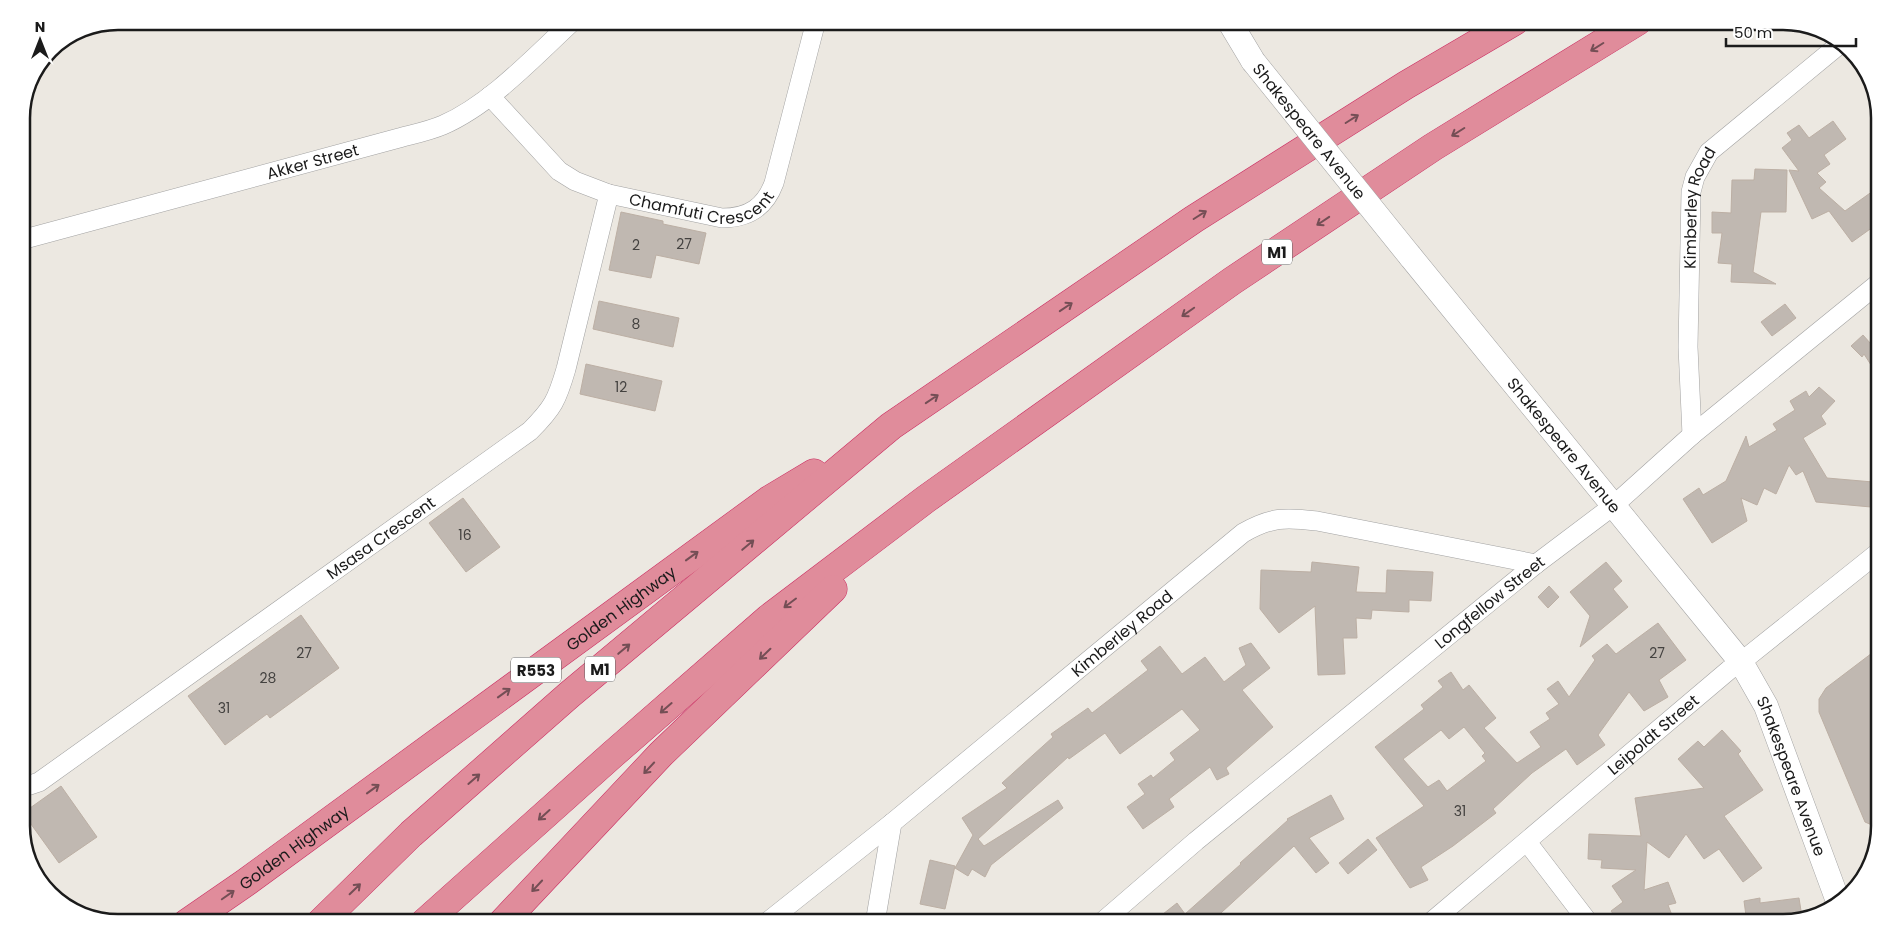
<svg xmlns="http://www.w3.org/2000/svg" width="1901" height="944" font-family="Poppins,sans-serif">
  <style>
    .building { fill: #c0b8b1; stroke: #bcafa4; fill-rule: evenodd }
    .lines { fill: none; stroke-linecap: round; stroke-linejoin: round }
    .minor-casing { stroke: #a2a2a2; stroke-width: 20 }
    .tertiary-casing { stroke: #a2a2a2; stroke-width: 25 }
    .motorway-casing { stroke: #ca2e62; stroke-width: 29 }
    .minor { stroke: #fff; stroke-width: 19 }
    .tertiary { stroke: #fff; stroke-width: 24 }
    .motorway { stroke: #e08c9b; stroke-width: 28 }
    .tertiary-bridge-casing { stroke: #a2a2a2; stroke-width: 25; stroke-linecap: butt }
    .tertiary-bridge { stroke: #fff; stroke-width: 24 }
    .oneway { stroke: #744e55 }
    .labels { text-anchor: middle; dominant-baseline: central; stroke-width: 5; stroke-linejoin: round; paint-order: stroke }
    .number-label { font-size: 14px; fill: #444240 }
    .shield { fill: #fff; stroke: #5f5f5f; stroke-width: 1 }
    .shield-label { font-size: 15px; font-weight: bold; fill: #1b1b1b }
    .street-label { font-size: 16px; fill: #1b1b1b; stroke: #fff }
    .rim { fill: none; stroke: #1b1b1b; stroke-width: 2.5 }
  </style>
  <rect width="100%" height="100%" fill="#ece8e1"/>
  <g class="building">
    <polygon points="1833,121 1846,139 1824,155 1830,164 1817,173 1826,182 1819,188 1845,211 1880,186 1880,222 1852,242 1829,211 1812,219 1789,170 1799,171 1782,148 1792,140 1787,133 1799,125 1809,138"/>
    <polygon points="1755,169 1787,170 1786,212 1761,212 1753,272 1776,284 1731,282 1732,264 1718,263 1722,233 1712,233 1712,212 1731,213 1732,180 1754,180"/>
    <polygon points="621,212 663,221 663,224 706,233 699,264 656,255 651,278 609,270"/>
    <polygon points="599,301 679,318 673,347 593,329"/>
    <polygon points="1785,304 1796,318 1772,336 1761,322"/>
    <polygon points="1863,335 1871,344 1880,338 1880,379 1864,354 1862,357 1851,346"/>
    <polygon points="586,364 662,381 655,411 580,394"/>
    <polygon points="1819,387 1835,401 1821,416 1826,424 1803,438 1827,478 1873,482 1871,507 1816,502 1803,471 1796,475 1789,465 1776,494 1764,488 1757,505 1741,498 1747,521 1712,543 1683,499 1699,488 1703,495 1726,481 1746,436 1749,447 1777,430 1773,424 1795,410 1790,401 1806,391 1809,397"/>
    <polygon points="463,498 500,547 466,572 429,523"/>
    <polygon points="1312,562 1359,567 1356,592 1386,593 1387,570 1433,572 1431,601 1409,600 1409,612 1372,610 1371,619 1356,618 1357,638 1343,638 1345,674 1318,675 1315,606 1279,633 1260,609 1261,570 1311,572"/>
    <polygon points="1606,562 1622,581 1613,589 1628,607 1580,647 1590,616 1570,592"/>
    <polygon points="1549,586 1559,597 1548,608 1538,597"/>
    <polygon points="301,615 339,668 270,718 267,714 225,745 188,696"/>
    <path d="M1658,623L1686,660L1659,680L1668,697L1644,711L1629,692L1598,735L1605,745L1577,765L1566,749L1532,773L1493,809L1496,813L1453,846L1421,867L1428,880L1410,888L1376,838L1424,806L1375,747L1424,709L1421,705L1443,687L1438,681L1451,672L1463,690L1469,685L1496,718L1484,728L1517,763L1541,747L1530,732L1550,719L1546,713L1559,704L1547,689L1558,681L1569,697L1595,660L1592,656L1607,644L1616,654ZM1464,727L1485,753L1482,756L1486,761L1447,791L1439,780L1428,787L1403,759L1441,730L1449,739Z"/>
    <polygon points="1251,643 1270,668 1242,690 1273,727 1226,768 1229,774 1217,780 1210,767 1169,799 1174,807 1143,829 1127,807 1145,794 1138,784 1151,775 1153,778 1175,760 1170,753 1200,730 1182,709 1120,754 1105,733 1069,759 1068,757 978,839 984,846 1058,800 1063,808 991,865 985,877 972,869 968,876 955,868 973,835 962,818 1007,788 1002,783 1053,737 1051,734 1088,708 1092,713 1148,670 1141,661 1160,646 1182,674 1205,657 1224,682 1246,665 1239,648"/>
    <polygon points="1880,647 1880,826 1879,828 1865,822 1819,712 1819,699 1826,688"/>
    <polygon points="1722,730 1741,751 1738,754 1763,790 1724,816 1762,868 1743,882 1719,849 1704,859 1686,834 1669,858 1647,842 1644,890 1668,882 1676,903 1668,905 1675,923 1644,923 1641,913 1628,923 1620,923 1611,911 1623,902 1612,886 1636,870 1601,868 1602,860 1588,859 1589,834 1641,836 1635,798 1704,788 1678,759 1698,741 1704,747"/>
    <polygon points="61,786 97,837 59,863 23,813"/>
    <polygon points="1331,795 1344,819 1309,838 1329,863 1316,873 1294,846 1210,923 1170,923 1163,914 1177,903 1185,914 1241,864 1240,863 1288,820 1287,819"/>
    <polygon points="1368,839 1377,850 1348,874 1339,863"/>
    <polygon points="930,860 955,866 945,909 920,904"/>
    <polygon points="1760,898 1760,903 1799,898 1802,917 1777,923 1747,923 1744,901"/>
  </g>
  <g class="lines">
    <g class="minor-casing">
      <g id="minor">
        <path id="s1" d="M490,96L559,171L575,181L609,194L722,218C749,218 765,207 774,183L816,21"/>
        <path id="s2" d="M21,240L399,138C414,134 429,131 443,125C491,104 535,56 573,21"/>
        <path id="s3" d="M1692,435L1688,347L1691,192L1695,177L1709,152L1840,44"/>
        <path id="s4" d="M21,788L39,782L530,431C553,408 557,400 566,369L609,194"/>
        <polyline points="1527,842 1589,923"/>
        <path id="s5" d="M766,923L892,823L1243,533C1271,517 1285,517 1317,521L1536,564"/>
        <polyline points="875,923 892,823"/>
        <path id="s6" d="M1101,923L1196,841L1536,564L1613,506L1692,435L1880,282"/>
        <path id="s7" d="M1430,923L1729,670L1741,662L1880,551"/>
      </g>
    </g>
    <g class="tertiary-casing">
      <g id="tertiary">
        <polyline points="1229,21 1253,61"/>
        <path id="s8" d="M1410,256L1741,662L1766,706L1839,904"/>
      </g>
    </g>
    <g class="motorway-casing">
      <g id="motorway">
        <path id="s9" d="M187,923L245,883L769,500L814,473"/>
        <polyline points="320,923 411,834 569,695 891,426 1194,219 1406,85 1515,21"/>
        <polyline points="424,923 613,754 769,618 926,499 1232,281 1433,147 1638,21"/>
        <polyline points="502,923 661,754 833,589"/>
      </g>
    </g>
    <use href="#minor" class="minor"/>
    <use href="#tertiary" class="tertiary"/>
    <use href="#motorway" class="motorway"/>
    <g class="tertiary-bridge-casing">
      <g id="tertiary-bridge">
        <path id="s10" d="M1253,61L1410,256"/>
      </g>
    </g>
    <use href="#tertiary-bridge" class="tertiary-bridge"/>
  </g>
  <defs><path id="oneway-shaft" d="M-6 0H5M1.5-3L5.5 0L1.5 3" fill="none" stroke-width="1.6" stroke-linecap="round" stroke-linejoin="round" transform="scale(1.25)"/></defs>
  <g class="oneway">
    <use href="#oneway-shaft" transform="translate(1597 47) rotate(148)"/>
    <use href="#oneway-shaft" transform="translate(1352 119) rotate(-32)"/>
    <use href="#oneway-shaft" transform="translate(1458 132) rotate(148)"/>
    <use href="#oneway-shaft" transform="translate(1200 215) rotate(-32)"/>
    <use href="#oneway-shaft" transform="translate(1323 221) rotate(146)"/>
    <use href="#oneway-shaft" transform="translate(1066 307) rotate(-34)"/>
    <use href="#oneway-shaft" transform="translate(1188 312) rotate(145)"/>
    <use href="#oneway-shaft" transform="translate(932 399) rotate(-34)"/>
    <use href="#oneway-shaft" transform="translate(748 545) rotate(-40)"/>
    <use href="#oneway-shaft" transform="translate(692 556) rotate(-36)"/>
    <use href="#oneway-shaft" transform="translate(790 603) rotate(143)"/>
    <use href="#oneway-shaft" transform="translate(624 649) rotate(-40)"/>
    <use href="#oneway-shaft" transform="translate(765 654) rotate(136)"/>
    <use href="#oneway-shaft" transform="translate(504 693) rotate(-36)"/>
    <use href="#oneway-shaft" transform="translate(666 708) rotate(139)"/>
    <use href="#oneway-shaft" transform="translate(649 768) rotate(133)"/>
    <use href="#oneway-shaft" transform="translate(474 779) rotate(-41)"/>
    <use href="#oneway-shaft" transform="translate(373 789) rotate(-36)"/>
    <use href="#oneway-shaft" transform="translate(544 815) rotate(138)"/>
    <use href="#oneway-shaft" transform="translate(537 886) rotate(133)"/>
    <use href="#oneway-shaft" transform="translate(355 889) rotate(-44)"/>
    <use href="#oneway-shaft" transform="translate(228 895) rotate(-35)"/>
  </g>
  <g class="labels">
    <g class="number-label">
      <text x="684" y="244">27</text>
      <text x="636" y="245">2</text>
      <text x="636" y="324">8</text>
      <text x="621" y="387">12</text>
      <text x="465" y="535">16</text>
      <text x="304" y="653">27</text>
      <text x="1657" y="653">27</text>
      <text x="268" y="678">28</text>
      <text x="224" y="708">31</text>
      <text x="1460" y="811">31</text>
    </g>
    <g class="shield">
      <rect x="1262" y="239.5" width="30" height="25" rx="4"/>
      <rect x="585" y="656.5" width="30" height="25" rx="4"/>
      <rect x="511" y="657.5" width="50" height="25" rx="4"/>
    </g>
    <g class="shield-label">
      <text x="1277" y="252">M1</text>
      <text x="600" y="669">M1</text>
      <text x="536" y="670">R553</text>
    </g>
    <g class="street-label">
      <text stroke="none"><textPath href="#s10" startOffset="90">Shakespeare Avenue</textPath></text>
      <text stroke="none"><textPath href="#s2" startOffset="302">Akker Street</textPath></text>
      <text stroke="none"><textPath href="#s1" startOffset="254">Chamfuti Crescent</textPath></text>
      <text stroke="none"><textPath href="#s3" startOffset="229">Kimberley Road</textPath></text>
      <text stroke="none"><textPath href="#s8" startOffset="244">Shakespeare Avenue</textPath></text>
      <text stroke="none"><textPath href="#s4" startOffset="439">Msasa Crescent</textPath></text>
      <text stroke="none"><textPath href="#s6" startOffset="504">Longfellow Street</textPath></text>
      <text stroke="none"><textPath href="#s9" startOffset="536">Golden Highway</textPath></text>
      <text stroke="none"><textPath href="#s5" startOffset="459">Kimberley Road</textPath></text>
      <text stroke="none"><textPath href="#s7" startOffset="292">Leipoldt Street</textPath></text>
      <text stroke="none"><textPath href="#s8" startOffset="649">Shakespeare Avenue</textPath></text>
      <text stroke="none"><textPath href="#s9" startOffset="131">Golden Highway</textPath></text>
    </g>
  </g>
  <path d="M0 0H1901V944H0ZM118 30H1783A88 88 0 0 1 1871 118V826A88 88 0 0 1 1783 914H118A88 88 0 0 1 30 826V118A88 88 0 0 1 118 30Z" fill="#fff" fill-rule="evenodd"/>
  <path class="rim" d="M118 30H1783A88 88 0 0 1 1871 118V826A88 88 0 0 1 1783 914H118A88 88 0 0 1 30 826V118A88 88 0 0 1 118 30Z"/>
  <g transform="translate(40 40)" stroke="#ffffff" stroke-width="4" paint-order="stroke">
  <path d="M0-4L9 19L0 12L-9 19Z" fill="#1b1b1b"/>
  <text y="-8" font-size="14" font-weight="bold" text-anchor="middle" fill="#1b1b1b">N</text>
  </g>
  <path d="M1726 38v8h130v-8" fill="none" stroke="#1b1b1b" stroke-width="2.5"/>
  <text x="1734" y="38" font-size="15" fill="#1b1b1b" stroke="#ffffff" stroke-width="4" paint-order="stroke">50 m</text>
</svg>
